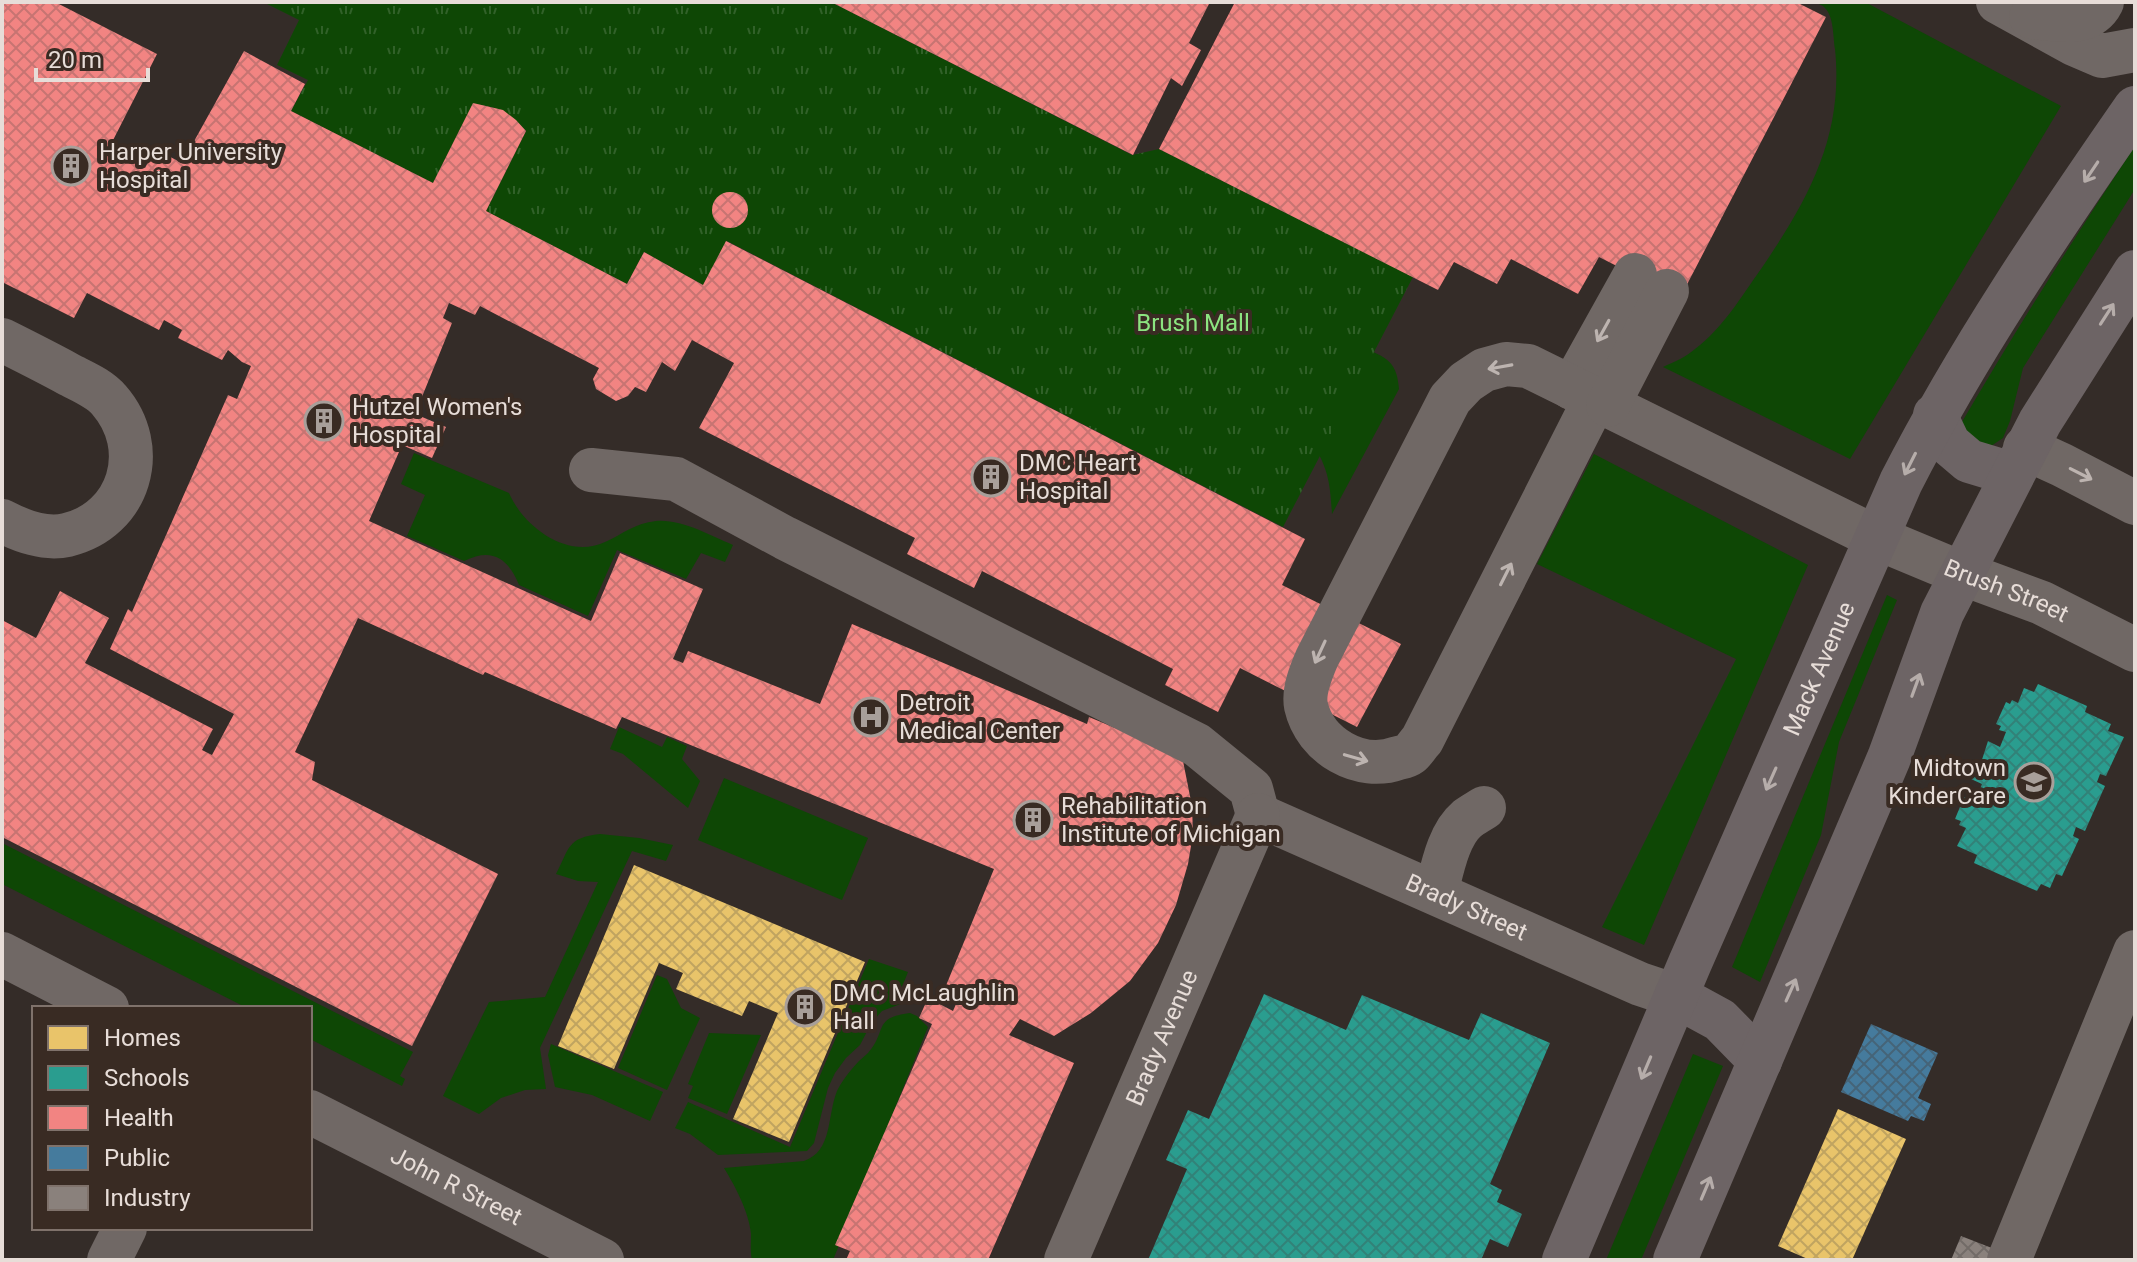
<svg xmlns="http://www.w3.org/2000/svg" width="2137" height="1262" font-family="Roboto,sans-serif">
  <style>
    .green { fill: #0e4705 }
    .park { fill: url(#park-tufts) }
    .homes { fill: url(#homes-cross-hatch) }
    .schools { fill: url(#schools-cross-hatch) }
    .health { fill: url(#health-cross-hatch) }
    .public { fill: url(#public-cross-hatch) }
    .industry { fill: url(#industry-cross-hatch) }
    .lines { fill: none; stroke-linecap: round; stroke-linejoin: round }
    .minor { stroke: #706865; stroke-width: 44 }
    .major { stroke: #6d6465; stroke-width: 44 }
    .oneway { stroke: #b6adaa }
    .oneway2 { stroke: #bdb4b0 }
    .labels { text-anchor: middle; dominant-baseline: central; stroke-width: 8; stroke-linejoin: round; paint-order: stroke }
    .poi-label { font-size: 24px; fill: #e7ddd8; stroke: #392b23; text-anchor: start }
    .park-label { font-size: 24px; fill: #8ce480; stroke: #392b23 }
    .street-label { font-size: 24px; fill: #e7ddd8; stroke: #392b23 }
  </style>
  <defs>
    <pattern id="park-tufts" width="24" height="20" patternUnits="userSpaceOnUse" patternTransform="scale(2)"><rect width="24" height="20" fill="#0e4705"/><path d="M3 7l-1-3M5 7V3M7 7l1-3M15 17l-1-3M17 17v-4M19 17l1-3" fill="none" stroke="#316129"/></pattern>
    <pattern id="homes-cross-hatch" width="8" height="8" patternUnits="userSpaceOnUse" patternTransform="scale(2)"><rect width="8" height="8" fill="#e9c46a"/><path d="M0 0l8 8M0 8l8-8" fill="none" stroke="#c0a460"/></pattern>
    <pattern id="schools-cross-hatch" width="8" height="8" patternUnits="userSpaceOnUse" patternTransform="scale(2)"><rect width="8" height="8" fill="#2a9d8f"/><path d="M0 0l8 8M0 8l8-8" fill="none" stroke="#328278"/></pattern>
    <pattern id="health-cross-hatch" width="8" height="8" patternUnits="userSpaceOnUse" patternTransform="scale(2)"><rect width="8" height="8" fill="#f28482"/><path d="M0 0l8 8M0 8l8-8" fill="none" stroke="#c77472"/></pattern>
    <pattern id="public-cross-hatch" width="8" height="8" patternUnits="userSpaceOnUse" patternTransform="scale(2)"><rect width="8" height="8" fill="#457b9d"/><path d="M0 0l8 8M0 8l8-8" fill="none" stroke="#456478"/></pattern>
    <pattern id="industry-cross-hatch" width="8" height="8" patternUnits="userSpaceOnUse" patternTransform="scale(2)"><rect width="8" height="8" fill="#8a817c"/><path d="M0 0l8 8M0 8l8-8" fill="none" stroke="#726b67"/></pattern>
  </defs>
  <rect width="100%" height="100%" fill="#342c28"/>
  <g class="green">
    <path d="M1815,2H1865L2061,106L1850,459L1663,367C1674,362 1686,357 1695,349C1723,328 1741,297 1761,269C1808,200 1844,136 1835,49C1833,37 1834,17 1825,8C1823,5 1818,4 1815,2Z"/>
    <path d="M2135,146V189L2023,368L2010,421L2003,438L1988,448L1959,427C2015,331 2074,238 2135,146Z"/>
    <path d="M1366,349C1389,358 1397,364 1399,389L1332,514C1330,480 1328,469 1311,440Z"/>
    <path d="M414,453L509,493C523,526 567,560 605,542C623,534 635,523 656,521C682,519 709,535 733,545L725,562L701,553L686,579L617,550L588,616L519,585C508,558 492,547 464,561L407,536L425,495L401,484Z"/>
    <polygon points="1594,454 1808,565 1644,945 1602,927 1736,659 1537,564"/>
    <polygon points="1887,595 1897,600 1839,742 1821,835 1760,982 1732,967"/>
    <polygon points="619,727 662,747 667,737 687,746 682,759 700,781 688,808 623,754 610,749"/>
    <polygon points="724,778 868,838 842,900 698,840"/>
    <path d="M600,834L639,838L673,845L666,861L632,851L540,1048L546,1089L525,1090L501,1098L479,1114L443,1096L489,1002L545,997L598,882L578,881L556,874C570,847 567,838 600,834Z"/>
    <polygon points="2,843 413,1052 400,1076 405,1079 402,1086 310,1039 310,1008 247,1008 2,884"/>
    <polygon points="869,959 908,972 904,982 903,1003 882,1011 872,1022 860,1045 846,1058 835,1073 828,1088 814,1143 807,1151 718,1155 690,1134 675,1128 688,1102 790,1147"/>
    <polygon points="657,975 667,979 681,1008 700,1018 667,1090 618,1068"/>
    <path d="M910,1013L917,1016L928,1027L833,1260H752C750,1251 751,1243 751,1234C749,1212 735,1186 724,1168L804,1161C833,1151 827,1115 837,1091C841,1082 852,1068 859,1061C862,1058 865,1056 868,1053C888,1030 872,1018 910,1013Z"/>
    <polygon points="709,1033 761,1035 727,1114 688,1098 693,1086 688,1084"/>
    <polygon points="551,1044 663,1092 650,1121 592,1095 555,1087 548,1055"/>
    <polygon points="1693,1054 1723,1066 1641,1260 1606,1260"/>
  </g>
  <path class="park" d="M263,2H831L1132,155L1159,149L1413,277L1283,527L727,241L703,285L644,252L627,284L486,211L526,131C510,113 496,106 473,104L433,183L291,111L308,80L277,65L299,20Z"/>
  <g class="homes">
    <polygon points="634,865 865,962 789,1142 733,1119 778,1013 749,1001 742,1016 676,989 683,973 659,963 614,1069 558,1046"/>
    <polygon points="1838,1109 1906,1139 1852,1260 1810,1260 1778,1246"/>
  </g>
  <g class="schools">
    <polygon points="2038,684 2087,706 2085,712 2111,724 2108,731 2124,737 2106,776 2100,774 2097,782 2105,786 2085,831 2076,827 2073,836 2079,839 2062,876 2056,874 2050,888 2041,884 2037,891 1974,863 1977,855 1957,846 1966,828 1959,825 1961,821 1955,819 1964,797 1969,799 1972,794 1977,796 1982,784 1971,779 1976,767 1979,769 1988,741 2000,747 2006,732 1999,730 2001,726 1996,724 2006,702 2010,704 2012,700 2018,703 2024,688 2034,692"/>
    <polygon points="1264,994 1346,1030 1362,995 1469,1040 1481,1013 1550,1043 1490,1184 1502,1190 1497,1202 1522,1214 1508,1247 1490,1239 1481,1260 1148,1260 1187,1169 1166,1160 1188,1110 1209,1119"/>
  </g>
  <g class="health">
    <polygon points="2,2 55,2 157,54 108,150 145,168 155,149 182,163 244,51 305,84 291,111 433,183 473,103 503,110 516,120 526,131 486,211 627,284 644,252 703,285 726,241 1305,539 1282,585 1401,644 1357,727 1240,668 1218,712 1165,685 1173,669 982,571 974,588 907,554 915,538 699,428 734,363 692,340 675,371 662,362 646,392 635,387 628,396 616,401 596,389 593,379 599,368 480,306 475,315 449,303 443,318 452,323 415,414 446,427 432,458 402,445 369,521 591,621 620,553 703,589 673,659 683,663 688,651 820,704 852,624 1087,724 1089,717 1182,756 1192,806 1193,834 1188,864 1176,905 1158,943 1130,981 1091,1013 1054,1036 1020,1019 1009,1035 1074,1063 988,1260 846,1260 850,1251 835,1245 932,1024 919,1018 928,998 953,1011 960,995 945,988 994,869 622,717 616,729 485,672 483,675 358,618 295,752 315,762 312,780 498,874 412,1046 2,837 2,620 36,638 60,591 109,618 85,663 213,729 202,750 212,755 234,714 110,649 128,609 132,612 228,395 237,399 251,366 242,362 228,350 222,360 178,338 182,330 164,320 159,330 87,293 74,318 2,282"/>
    <polygon points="831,2 1210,2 1189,43 1201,50 1182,86 1171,78 1133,155"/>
    <polygon points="1235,2 1796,2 1826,17 1680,298 1599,257 1578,294 1511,259 1497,284 1454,262 1438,290 1159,149"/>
    <circle cx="730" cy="210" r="18"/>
  </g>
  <polygon class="public" points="1871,1024 1938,1053 1918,1098 1931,1104 1924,1121 1911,1116 1908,1121 1841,1092"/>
  <polygon class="industry" points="1961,1236 1997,1250 1993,1260 1951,1260"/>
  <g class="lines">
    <g class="minor">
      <polyline points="1998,2 2074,44 2102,56 2135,50"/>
      <path d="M2031,17C2055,19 2089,28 2102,2"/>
      <path d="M2,340C24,351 46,362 68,374C81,381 99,388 109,400C151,448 130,520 67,535C45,540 21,531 2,521"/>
      <polyline points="1572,388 1635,275"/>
      <path id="s1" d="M1595,399L1422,740C1418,744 1414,751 1410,754C1406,757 1402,757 1398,758C1360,772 1315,746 1306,706C1303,691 1311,672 1317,658L1450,399L1466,382L1484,370L1506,364L1528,366L1877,538L1961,573L2042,603L2135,650"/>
      <polyline points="1608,405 1667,291"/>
      <polyline points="2025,448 2062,465 2135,503"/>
      <polyline points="591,470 676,479 785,538 1197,745 1251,789 1258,815"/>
      <path id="s2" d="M1258,815L1640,984L1676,996"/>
      <path d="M1436,893C1442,870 1448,835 1467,819C1472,815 1478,812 1484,808"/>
      <polyline points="2,954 107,1008"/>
      <path id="s3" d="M310,1112L602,1260"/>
      <polyline points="109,1260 125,1228"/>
      <path id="s4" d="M1066,1260L1258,815"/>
      <polyline points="2009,1260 2135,952"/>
    </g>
    <g class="major">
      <polyline points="1935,415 1949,444 1969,461 2012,474"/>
      <polyline points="1676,996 1720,1020 1760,1061"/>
      <path id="s5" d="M1564,1260L1690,963L1901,482C1968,351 2051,229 2135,108"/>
      <polyline points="1675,1260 1889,758 1942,613 2040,422 2135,272"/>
    </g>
  </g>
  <defs><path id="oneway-shaft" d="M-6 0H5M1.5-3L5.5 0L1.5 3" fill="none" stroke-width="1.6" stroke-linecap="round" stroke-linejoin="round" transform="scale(2)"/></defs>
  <g class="oneway">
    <use href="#oneway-shaft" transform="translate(2091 172) rotate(124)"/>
    <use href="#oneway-shaft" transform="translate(2107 314) rotate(-57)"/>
    <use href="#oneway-shaft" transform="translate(1910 464) rotate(117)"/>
    <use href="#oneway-shaft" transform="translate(1916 685) rotate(-70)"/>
    <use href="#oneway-shaft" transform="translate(1771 779) rotate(114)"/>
    <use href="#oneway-shaft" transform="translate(1791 990) rotate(-66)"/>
    <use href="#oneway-shaft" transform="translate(1646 1068) rotate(113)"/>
    <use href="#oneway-shaft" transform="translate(1706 1188) rotate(-67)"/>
  </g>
  <g class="oneway2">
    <use href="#oneway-shaft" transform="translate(1603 331) rotate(119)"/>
    <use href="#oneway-shaft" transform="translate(1500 367) rotate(170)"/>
    <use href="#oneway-shaft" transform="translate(2081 474) rotate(27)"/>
    <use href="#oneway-shaft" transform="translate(1506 574) rotate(-63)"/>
    <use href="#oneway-shaft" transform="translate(1320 652) rotate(115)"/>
    <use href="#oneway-shaft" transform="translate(1356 758) rotate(16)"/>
  </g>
  <defs>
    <g id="building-ring" transform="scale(2)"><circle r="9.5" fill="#392b23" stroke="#a89f9a" stroke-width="1.5"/><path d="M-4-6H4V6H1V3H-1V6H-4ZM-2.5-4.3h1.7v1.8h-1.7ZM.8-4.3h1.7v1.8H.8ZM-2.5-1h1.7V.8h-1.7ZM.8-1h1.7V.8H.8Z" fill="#a89f9a"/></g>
    <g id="hospital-ring" transform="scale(2)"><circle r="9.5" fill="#392b23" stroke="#a89f9a" stroke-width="1.5"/><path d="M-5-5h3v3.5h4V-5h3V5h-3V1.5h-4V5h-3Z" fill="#a89f9a"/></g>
    <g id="school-ring" transform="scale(2)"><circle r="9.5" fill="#392b23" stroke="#a89f9a" stroke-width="1.5"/><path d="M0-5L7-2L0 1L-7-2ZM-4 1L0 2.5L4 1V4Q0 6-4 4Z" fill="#a89f9a"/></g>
  </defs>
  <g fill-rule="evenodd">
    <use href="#building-ring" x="71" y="166"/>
    <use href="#building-ring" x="324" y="421"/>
    <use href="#building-ring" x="991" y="477"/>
    <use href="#hospital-ring" x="871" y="717"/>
    <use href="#school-ring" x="2034" y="782"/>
    <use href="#building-ring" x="1033" y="820"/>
    <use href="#building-ring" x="805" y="1007"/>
  </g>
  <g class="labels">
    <g class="poi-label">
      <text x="99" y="152">Harper University<tspan x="99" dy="28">Hospital</tspan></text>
      <text x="352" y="407">Hutzel Women's<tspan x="352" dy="28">Hospital</tspan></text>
      <text x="1019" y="463">DMC Heart<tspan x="1019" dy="28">Hospital</tspan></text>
      <text x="899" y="703">Detroit<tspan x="899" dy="28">Medical Center</tspan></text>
      <text x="2006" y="768" text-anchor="end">Midtown<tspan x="2006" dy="28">KinderCare</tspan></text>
      <text x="1061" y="806">Rehabilitation<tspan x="1061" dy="28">Institute of Michigan</tspan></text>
      <text x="833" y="993">DMC McLaughlin<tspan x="833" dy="28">Hall</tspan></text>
    </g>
    <g class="park-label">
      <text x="1193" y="323">Brush Mall</text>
    </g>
    <g class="street-label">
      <text stroke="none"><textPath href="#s1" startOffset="1492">Brush Street</textPath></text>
      <text stroke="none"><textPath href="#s5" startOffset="644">Mack Avenue</textPath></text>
      <text stroke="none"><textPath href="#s2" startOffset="228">Brady Street</textPath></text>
      <text stroke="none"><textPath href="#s4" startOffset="242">Brady Avenue</textPath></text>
      <text stroke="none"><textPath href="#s3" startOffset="164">John R Street</textPath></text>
    </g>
  </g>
  <rect width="2137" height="1262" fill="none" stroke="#e7ddd8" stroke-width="8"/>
  <rect x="32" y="1006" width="280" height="224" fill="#392b23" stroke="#7f726b" stroke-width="2"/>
  <rect x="48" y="1026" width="40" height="24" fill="#e9c46a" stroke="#7f726b" stroke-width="2"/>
  <text x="104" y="1046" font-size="24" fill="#e7ddd8">Homes</text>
  <rect x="48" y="1066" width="40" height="24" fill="#2a9d8f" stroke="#7f726b" stroke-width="2"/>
  <text x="104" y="1086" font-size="24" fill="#e7ddd8">Schools</text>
  <rect x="48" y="1106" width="40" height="24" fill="#f28482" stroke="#7f726b" stroke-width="2"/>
  <text x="104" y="1126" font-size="24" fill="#e7ddd8">Health</text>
  <rect x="48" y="1146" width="40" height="24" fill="#457b9d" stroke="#7f726b" stroke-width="2"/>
  <text x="104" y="1166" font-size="24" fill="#e7ddd8">Public</text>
  <rect x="48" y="1186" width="40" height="24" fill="#8a817c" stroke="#7f726b" stroke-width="2"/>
  <text x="104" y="1206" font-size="24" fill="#e7ddd8">Industry</text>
  <path d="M36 68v12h112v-12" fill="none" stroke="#e7ddd8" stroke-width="4"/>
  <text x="48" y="68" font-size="24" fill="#e7ddd8" stroke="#392b23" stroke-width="6" paint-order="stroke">20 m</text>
</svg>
